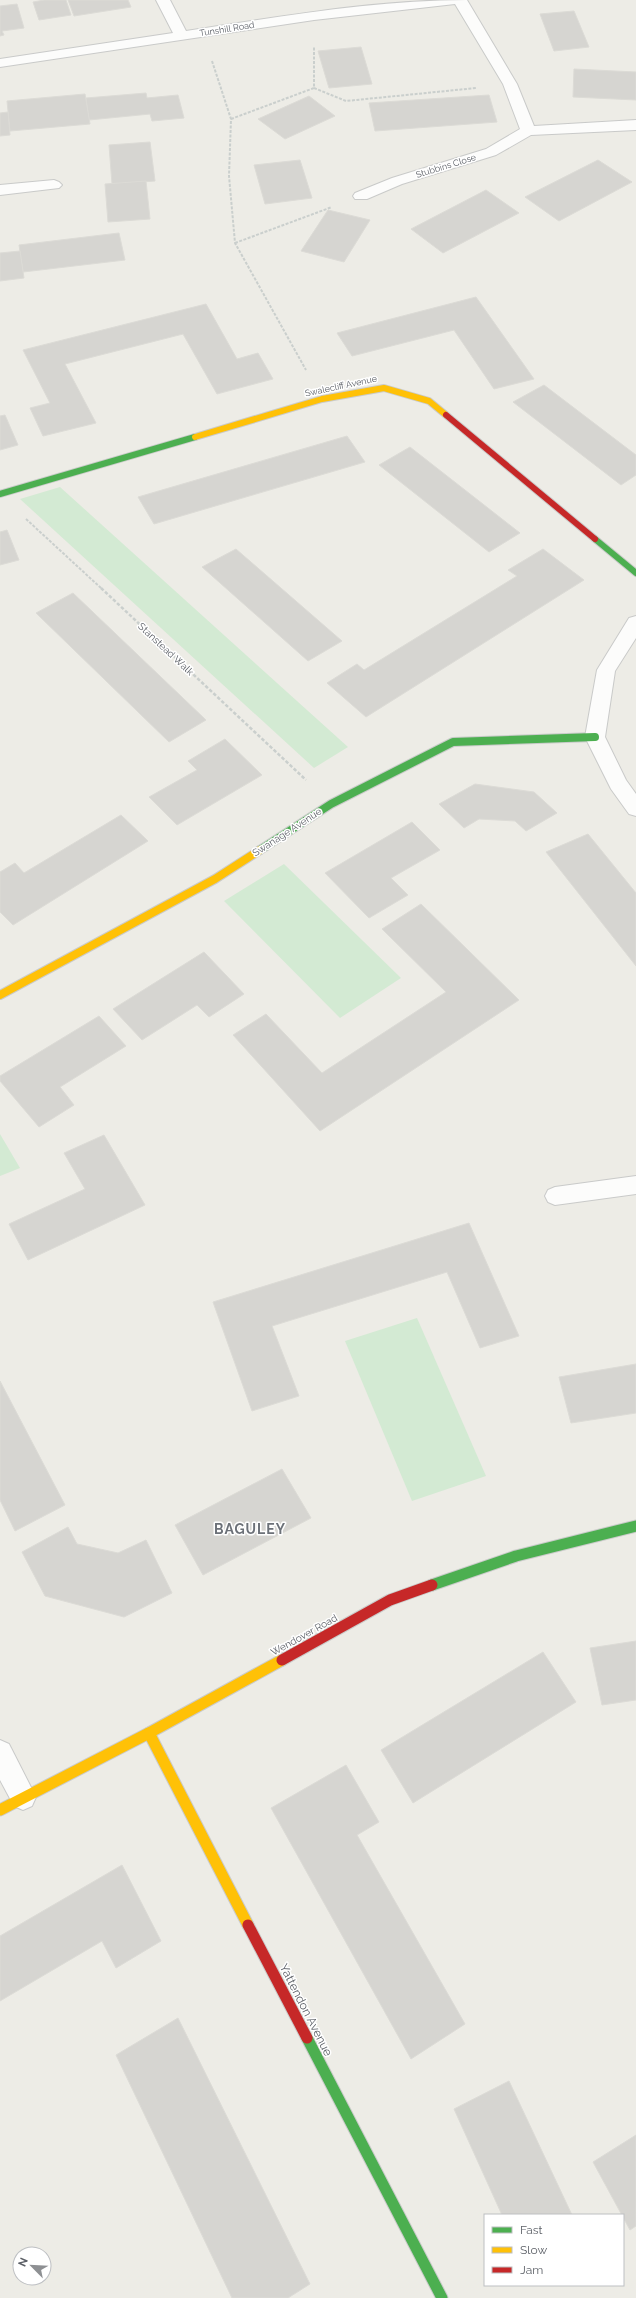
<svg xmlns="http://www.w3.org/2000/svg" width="636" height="2298" font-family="Raleway,sans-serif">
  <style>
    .green { fill: #d3ead3 }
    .building { fill: #d6d5d1; stroke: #dcdbd6 }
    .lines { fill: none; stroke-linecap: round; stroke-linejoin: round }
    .lane-casing { stroke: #c9cac9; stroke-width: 2 }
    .street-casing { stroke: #c9cac9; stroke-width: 2 }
    .fast-far2-casing { stroke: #cacbca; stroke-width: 8 }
    .fast-far1-casing { stroke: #cacbca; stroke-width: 10 }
    .fast-casing { stroke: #cacbca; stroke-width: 13 }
    .slow-far2-casing { stroke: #cacbca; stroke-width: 8 }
    .slow-far1-casing { stroke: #cacbca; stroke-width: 10 }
    .slow-casing { stroke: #cacbca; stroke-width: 13 }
    .jam-far1-casing { stroke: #cacbca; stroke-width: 8 }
    .jam-casing { stroke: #cacbca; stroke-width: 13 }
    .path-far1 { stroke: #cacfcd; stroke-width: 2; stroke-dasharray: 3 1.5; stroke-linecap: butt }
    .path { stroke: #cacfcd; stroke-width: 2.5; stroke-dasharray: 3.5 2; stroke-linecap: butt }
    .lane { fill: #fcfcfb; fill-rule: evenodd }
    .street { fill: #fcfcfb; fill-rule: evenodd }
    .fast-far2 { stroke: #4caf50; stroke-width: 6 }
    .fast-far1 { stroke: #4caf50; stroke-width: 8 }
    .fast { stroke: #4caf50; stroke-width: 11 }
    .slow-far2 { stroke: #ffc107; stroke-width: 6 }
    .slow-far1 { stroke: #ffc107; stroke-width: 8 }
    .slow { stroke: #ffc107; stroke-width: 11 }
    .jam-far1 { stroke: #c62828; stroke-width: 6 }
    .jam { stroke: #c62828; stroke-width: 11 }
    .labels { text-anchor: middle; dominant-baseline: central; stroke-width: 3; stroke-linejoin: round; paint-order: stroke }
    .far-street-label { font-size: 9px; fill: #5b5f66; stroke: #fff }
    .street-label { font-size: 10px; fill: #5b5f66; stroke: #fff }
    .near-street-label { font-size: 12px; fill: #5b5f66; stroke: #fff }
    .district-label { font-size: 14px; font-weight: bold; letter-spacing: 1px; fill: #6c7178; stroke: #fff }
  </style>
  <rect width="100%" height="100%" fill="#edece6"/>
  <g class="green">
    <polygon points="60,487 348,747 314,768 20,499"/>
    <polygon points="284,864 401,978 340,1018 224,901"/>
    <polygon points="0,1134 20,1168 0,1176"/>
    <polygon points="417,1318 486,1476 412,1501 345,1341"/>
  </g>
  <g class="building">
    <polygon points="44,0 66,0 71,15 39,20 33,2"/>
    <polygon points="68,0 128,0 131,7 74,16"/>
    <polygon points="17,4 24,28 2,31 4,35 0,36 0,6"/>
    <polygon points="574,11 589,47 554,51 540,14"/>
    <polygon points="361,47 372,84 329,88 318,51"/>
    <polygon points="574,69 636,72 636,100 573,97"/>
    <polygon points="146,93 147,98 178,95 184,118 152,121 150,114 89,120 86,98"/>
    <polygon points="85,94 90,124 10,131 7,101"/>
    <polygon points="489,95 497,122 375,131 369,103"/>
    <polygon points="309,96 335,116 285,139 258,119"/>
    <polygon points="8,112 10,135 0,136 0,113"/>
    <polygon points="150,142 155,181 112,184 109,145"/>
    <polygon points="300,160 312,198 265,204 254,165"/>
    <polygon points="598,160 632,182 559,221 525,197"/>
    <polygon points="146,181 150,219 108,222 105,184"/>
    <polygon points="486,190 519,213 443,253 411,229"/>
    <polygon points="328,210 370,220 344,262 301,251"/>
    <polygon points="119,233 125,260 23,272 19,245"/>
    <polygon points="20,251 24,278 0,281 0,253"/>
    <polygon points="476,297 534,379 494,389 454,330 352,356 337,333"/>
    <polygon points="206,304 237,359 258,353 273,379 217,394 183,334 65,364 96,423 43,436 30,408 50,403 23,350"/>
    <polygon points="544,385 636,455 636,475 621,485 513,402"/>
    <polygon points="5,415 18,445 0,450 0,416"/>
    <polygon points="347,436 365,462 154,524 138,497"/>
    <polygon points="410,447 520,533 489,552 379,465"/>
    <polygon points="7,530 19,560 0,565 0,532"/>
    <polygon points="236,549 342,641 308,661 202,567"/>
    <polygon points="543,549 584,580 366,717 327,683 357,664 364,670 517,576 508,570"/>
    <polygon points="73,593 206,720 169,742 36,613"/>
    <polygon points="225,739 262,775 177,825 149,797 197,770 188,761"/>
    <polygon points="475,784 534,792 557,813 526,831 515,821 479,819 464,828 439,804"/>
    <polygon points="121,815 148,841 13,925 0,912 0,872 15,863 24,873"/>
    <polygon points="412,822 440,850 391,878 408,895 369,918 325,873"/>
    <polygon points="588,834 636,893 636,966 546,852"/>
    <polygon points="421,904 519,1000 320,1131 233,1035 266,1014 322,1073 446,992 382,929"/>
    <polygon points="204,952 244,994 209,1017 197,1005 142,1040 113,1009"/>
    <polygon points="99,1016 126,1046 60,1087 74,1105 39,1127 0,1081 0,1076"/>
    <polygon points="104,1135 145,1205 28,1260 9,1224 85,1189 64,1153"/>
    <polygon points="469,1223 519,1336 480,1348 447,1272 272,1326 299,1396 252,1411 213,1302"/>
    <polygon points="636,1364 636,1413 571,1423 559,1377"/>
    <polygon points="0,1381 65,1505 15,1531 0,1500"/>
    <polygon points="282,1469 311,1518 203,1575 175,1525"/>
    <polygon points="68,1527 77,1544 118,1553 146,1540 172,1593 124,1617 45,1596 22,1552"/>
    <polygon points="636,1641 636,1700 602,1705 590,1648"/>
    <polygon points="543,1652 576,1702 413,1803 381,1750"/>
    <polygon points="346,1765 379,1822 357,1835 465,2024 411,2059 271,1808"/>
    <polygon points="122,1865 161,1941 116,1968 102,1941 0,2001 0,1936"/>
    <polygon points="178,2018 310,2284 288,2298 232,2298 116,2055"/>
    <polygon points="509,2081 572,2215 502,2215 454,2109"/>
    <polygon points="636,2135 636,2226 630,2230 593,2162"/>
  </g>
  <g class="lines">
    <g class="lane-casing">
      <polygon id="lane" points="636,1176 636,1194 555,1205 548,1202 545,1196 548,1190 555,1187"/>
    </g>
    <g class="street-casing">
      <g id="street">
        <path d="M156,0H170L186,31C280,17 373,0 467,0L517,84L534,126L636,120V130L531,135L496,155L402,184L367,199H355L353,196L355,193L392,178L486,149L520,129L503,84L455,4L314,20L0,67V59L173,33Z"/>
        <polygon points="54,180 59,182 62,185 59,188 0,195 0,185"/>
        <polygon points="636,616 636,638 615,671 605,737 626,780 636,794 636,816 629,814 611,789 585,737 597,670 629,618"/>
        <polygon points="0,1740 9,1744 36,1797 32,1806 23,1810 14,1806 0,1780"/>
      </g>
    </g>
    <g class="fast-far2-casing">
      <g id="fast-far2">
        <polyline points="0,494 195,437"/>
        <polyline points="595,539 636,573"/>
      </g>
    </g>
    <g class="fast-far1-casing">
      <polyline id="fast-far1" points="260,850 331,804 453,742 595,737"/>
    </g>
    <g class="fast-casing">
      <g id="fast">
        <polyline points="432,1585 516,1556 636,1526"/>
        <polyline points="307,2038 442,2298"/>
      </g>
    </g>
    <g class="slow-far2-casing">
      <polyline id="slow-far2" points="195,437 322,399 384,388 429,401 446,415"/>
    </g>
    <g class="slow-far1-casing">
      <polyline id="slow-far1" points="0,995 215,879 260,850"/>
    </g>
    <g class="slow-casing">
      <g id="slow">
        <polyline points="149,1733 248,1925"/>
        <polyline points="0,1810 149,1733 282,1660"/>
      </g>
    </g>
    <g class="jam-far1-casing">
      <polyline id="jam-far1" points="446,415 595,539"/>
    </g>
    <g class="jam-casing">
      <g id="jam">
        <polyline points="282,1660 390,1600 432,1585"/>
        <polyline points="248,1925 307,2038"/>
      </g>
    </g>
    <g class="path-far1">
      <polyline points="212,61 231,119 229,176 235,243 306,370"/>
      <polyline points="314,88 346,101 476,88"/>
      <polyline points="231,119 314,88 314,46"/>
      <polyline points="235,243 332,207"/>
      <polyline points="26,519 102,589"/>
    </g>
    <polyline class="path" points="101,588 306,780"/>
    <use href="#lane" class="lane"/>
    <use href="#street" class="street"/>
    <use href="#fast-far2" class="fast-far2"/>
    <use href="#fast-far1" class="fast-far1"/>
    <use href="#fast" class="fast"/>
    <use href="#slow-far2" class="slow-far2"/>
    <use href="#slow-far1" class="slow-far1"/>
    <use href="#slow" class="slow"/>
    <use href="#jam-far1" class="jam-far1"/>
    <use href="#jam" class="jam"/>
  </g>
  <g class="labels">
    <g class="far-street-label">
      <text transform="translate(227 29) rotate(-9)">Tunshill Road</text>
      <text transform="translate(446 166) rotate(-17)">Stubbins Close</text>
      <text transform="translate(341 386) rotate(-12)">Swalecliff Avenue</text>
    </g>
    <g class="street-label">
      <text transform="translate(166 649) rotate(43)">Stanstead Walk</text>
      <text transform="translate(287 832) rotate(-33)">Swanage Avenue</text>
      <text transform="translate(304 1635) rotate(-29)">Wendover Road</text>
    </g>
    <g class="near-street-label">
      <text transform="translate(306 2010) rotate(63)">Yattendon Avenue</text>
    </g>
    <g class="district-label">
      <text x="250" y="1529">BAGULEY</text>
    </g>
  </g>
  <rect x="484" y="2214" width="140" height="72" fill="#ffffff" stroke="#bdbfc2"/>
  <rect x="492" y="2227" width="20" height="6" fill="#4caf50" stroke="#bdbfc2"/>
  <text x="520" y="2234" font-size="12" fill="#5b5f66">Fast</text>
  <rect x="492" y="2247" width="20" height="6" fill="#ffc107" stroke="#bdbfc2"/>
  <text x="520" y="2254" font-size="12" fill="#5b5f66">Slow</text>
  <rect x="492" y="2267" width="20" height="6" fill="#c62828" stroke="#bdbfc2"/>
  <text x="520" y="2274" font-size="12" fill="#5b5f66">Jam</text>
  <g transform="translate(32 2266) rotate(294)"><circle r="19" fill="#ffffff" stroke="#bdbfc2"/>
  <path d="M0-3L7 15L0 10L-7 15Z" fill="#8e9093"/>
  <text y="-6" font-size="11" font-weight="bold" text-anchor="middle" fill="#5b5f66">N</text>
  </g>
</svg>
